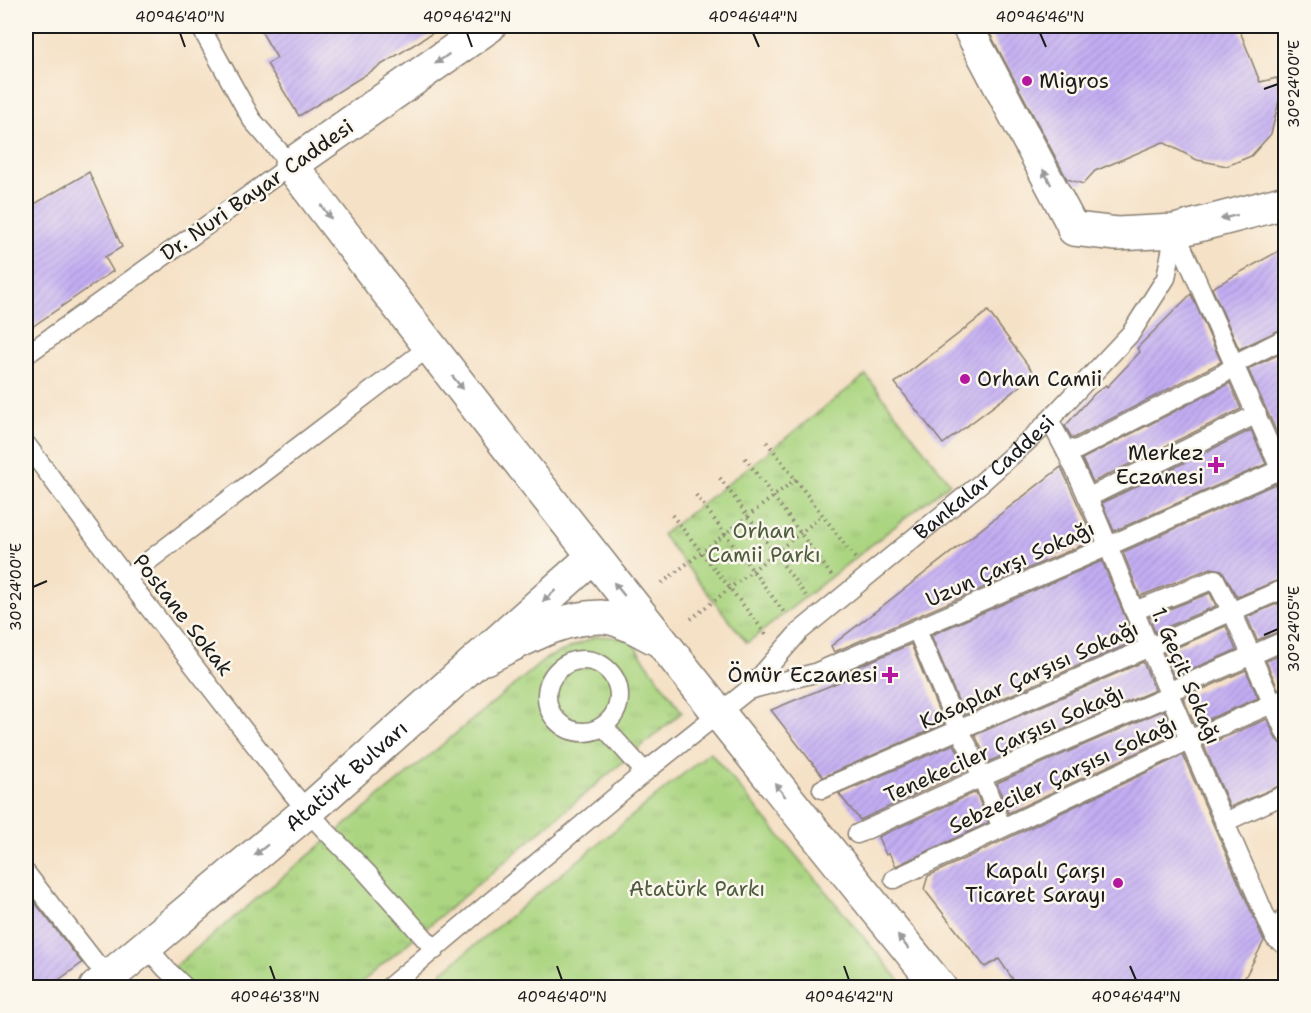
<svg xmlns="http://www.w3.org/2000/svg" width="1311" height="1013" font-family="'Shantell Sans',sans-serif">
  <style>
    .park { fill: url(#park-tufts); stroke: #64784e; stroke-width: 1.5 }
    .building { fill: url(#building-hatch) }
    .lines { fill: none; stroke-linecap: round; stroke-linejoin: round }
    .pedestrian-casing { stroke: #887e71; stroke-width: 21 }
    .tertiary-casing { stroke: #887e71; stroke-width: 33 }
    .secondary-casing { stroke: #887e71; stroke-width: 36 }
    .primary-casing { stroke: #887e71; stroke-width: 36 }
    .path { stroke: #887e71; stroke-width: 4; stroke-dasharray: 1.5 4.5; stroke-linecap: butt }
    .pedestrian { stroke: #fff; stroke-width: 18 }
    .tertiary { stroke: #fff; stroke-width: 30 }
    .secondary { stroke: #fff; stroke-width: 33 }
    .primary { stroke: #fff; stroke-width: 33 }
    .oneway { fill: #999 }
    .ticks { fill: none; stroke: #1c1c1c; stroke-width: 2 }
    .poi-dot { fill: #b5179e; stroke: #fbf7ec; stroke-width: 2 }
    .labels { text-anchor: middle; dominant-baseline: central; stroke-width: 5; stroke-linejoin: round; paint-order: stroke }
    .poi-label { font-size: 21px; fill: #1c1c1c; stroke: #fbf7ec; text-anchor: end }
    .street-label { font-size: 21px; fill: #1c1c1c; stroke: #fbf7ec }
    .park-label { font-size: 21px; fill: #4e5d3f; stroke: #fbf7ec }
    .neatline { fill: none; stroke: #1c1c1c; stroke-width: 2 }
    .ticks-label { font-size: 15px; text-anchor: middle; fill: #1c1c1c }
  </style>
  <defs>
    <pattern id="park-tufts" width="24" height="20" patternUnits="userSpaceOnUse" patternTransform="scale(1.5)"><rect width="24" height="20" fill="#abd581"/><path d="M3 7l-1-3M5 7V3M7 7l1-3M15 17l-1-3M17 17v-4M19 17l1-3" fill="none" stroke="#93b66f"/></pattern>
    <pattern id="building-hatch" width="6" height="6" patternUnits="userSpaceOnUse" patternTransform="scale(1.5)"><rect width="6" height="6" fill="#c3adf3"/><path d="M-1 1l2-2M0 6l6-6M5 7l2-2" fill="none" stroke="#a794d0"/></pattern>
  </defs>
  <rect width="100%" height="100%" fill="#fbf7ec"/>
  <filter id="ink" filterUnits="userSpaceOnUse"><feTurbulence type="fractalNoise" baseFrequency=".0167" numOctaves="2"/><feDisplacementMap in="SourceGraphic" scale="12" xChannelSelector="R" yChannelSelector="G"/><feConvolveMatrix kernelMatrix="1 2 1 2 8 2 1 2 1" color-interpolation-filters="sRGB"/></filter>
  <filter id="wash" filterUnits="userSpaceOnUse"><feTurbulence type="fractalNoise" baseFrequency=".008" numOctaves="4" result="noise"/><feDisplacementMap in="SourceGraphic" scale="24" xChannelSelector="R" yChannelSelector="G"/><feGaussianBlur stdDeviation="1.35" result="paint"/><feColorMatrix in="noise" values="0 0 0 0 0 0 0 0 0 0 0 0 0 0 0 0 0 1.4 0 .05"/><feComposite in="paint" operator="in"/></filter>
  <g filter="url(#wash)">
    <rect width="100%" height="100%" fill="#f5e1c6"/>
    <g class="park">
      <polygon points="866,375 950,483 747,643 662,535"/>
      <polygon points="597,636 629,638 682,712 356,987 149,988 547,658"/>
      <polygon points="710,752 905,987 424,987"/>
    </g>
    <g id="blocks">
      <g class="building">
        <polygon points="258,26 444,26 299,116 267,64 277,58"/>
        <polygon points="986,26 1238,26 1260,82 1277,78 1280,97 1271,134 1251,156 1227,166 1197,160 1163,142 1095,171 1083,184 1067,179"/>
        <polygon points="89,172 122,247 105,257 113,271 26,331 26,209"/>
        <polygon points="1286,247 1286,327 1239,349 1212,288"/>
        <polygon points="1191,294 1221,362 1074,438 1072,438 1065,426 1094,394 1106,385 1107,387 1140,352 1137,348"/>
        <polygon points="988,311 1035,375 943,444 895,383"/>
        <polygon points="1286,351 1286,453 1248,369"/>
        <polygon points="1230,383 1241,409 1093,482 1082,459"/>
        <polygon points="1251,430 1266,464 1114,531 1102,503"/>
        <polygon points="1061,467 1094,540 834,652 831,646"/>
        <polygon points="1275,484 1286,505 1286,577 1237,597 1222,570 1211,568 1140,596 1123,552"/>
        <polygon points="1102,561 1135,641 964,715 931,635"/>
        <polygon points="1210,593 1216,606 1155,632 1149,617"/>
        <polygon points="1286,600 1286,629 1257,640 1247,617"/>
        <polygon points="1226,626 1236,650 1174,677 1164,653"/>
        <polygon points="911,644 944,724 823,777 771,710 846,679 843,673"/>
        <polygon points="1286,653 1286,687 1278,689 1266,661"/>
        <polygon points="1143,662 1155,690 988,762 975,735"/>
        <polygon points="1246,670 1258,698 1195,725 1183,698"/>
        <polygon points="1164,710 1174,735 1008,813 997,783"/>
        <polygon points="1267,719 1276,739 1280,743 1286,745 1286,783 1230,807 1204,746"/>
        <polygon points="954,744 967,771 860,820 839,794"/>
        <polygon points="1183,755 1264,941 1240,987 1018,987 999,959 985,967 924,889 928,876"/>
        <polygon points="976,792 988,823 896,866 889,853 886,855 878,837"/>
        <polygon points="26,891 82,963 49,987 26,987"/>
      </g>
    </g>
  </g>
  <g filter="url(#ink)">
    <use href="#blocks" fill-opacity="0" stroke="#887e71" stroke-width="1.5"/>
    <g class="lines">
      <g class="pedestrian-casing">
        <g id="pedestrian">
          <polyline points="1175,231 1286,482"/>
          <polyline points="26,355 291,165 252,120 200,26"/>
          <path d="M1049,420C1088,487 1113,561 1143,632C1186,735 1231,836 1275,938L1286,946"/>
          <polyline points="26,444 126,578 293,794 324,829 366,872 435,950"/>
          <polyline points="1065,448 1076,450 1223,374 1242,360 1286,338"/>
          <polyline points="1087,496 1095,494 1257,414"/>
          <polyline points="126,578 429,347"/>
          <polyline points="1134,611 1215,579 1234,616 1286,734"/>
          <path d="M917,630L956,724C974,755 987,788 999,821"/>
          <circle cx="583" cy="696" r="36"/>
          <polyline points="748,690 815,673 1097,551 1286,467"/>
          <polyline points="1168,692 1286,640"/>
          <polyline points="603,726 645,772"/>
          <polyline points="822,789 1286,588"/>
          <polyline points="1225,822 1286,794"/>
          <polyline points="857,834 982,777 1169,696"/>
          <polyline points="26,873 95,962 111,975"/>
          <polyline points="894,879 1198,736 1286,698"/>
          <polyline points="1275,938 1286,915"/>
          <polyline points="145,945 166,969 186,988"/>
          <path id="s1" d="M388,988L645,772L748,690L799,632L981,483L1039,431L1131,333L1166,278L1175,231"/>
        </g>
      </g>
      <g class="tertiary-casing">
        <polyline id="tertiary" points="967,26 1074,229"/>
      </g>
      <g class="secondary-casing">
        <g id="secondary">
          <path d="M489,26L291,165C502,444 720,716 940,988"/>
          <polyline points="1074,229 1117,234 1175,231 1286,202"/>
          <path d="M485,658C523,640 561,616 603,617C618,617 642,631 655,638"/>
        </g>
      </g>
      <g class="primary-casing">
        <g id="primary">
          <path id="s2" d="M96,988L309,810L593,557"/>
        </g>
      </g>
      <g class="path">
        <polyline points="767,442 855,558"/>
        <polyline points="745,458 832,576"/>
        <polyline points="720,478 806,596"/>
        <polyline points="696,495 786,615"/>
        <polyline points="672,515 766,634"/>
        <polyline points="662,583 796,479"/>
        <polyline points="691,619 823,515"/>
      </g>
      <use href="#pedestrian" class="pedestrian"/>
      <use href="#tertiary" class="tertiary"/>
      <use href="#secondary" class="secondary"/>
      <use href="#primary" class="primary"/>
    </g>
    <defs><path id="oneway-solid" d="M-6-.8H1V-3.2L6.5 0L1 3.2V.8H-6Z" transform="scale(1.5)"/></defs>
    <g class="oneway">
      <use href="#oneway-solid" transform="translate(442 59) rotate(145)"/>
      <use href="#oneway-solid" transform="translate(1047 177) rotate(-118)"/>
      <use href="#oneway-solid" transform="translate(326 212) rotate(53)"/>
      <use href="#oneway-solid" transform="translate(1229 217) rotate(166)"/>
      <use href="#oneway-solid" transform="translate(458 383) rotate(51)"/>
      <use href="#oneway-solid" transform="translate(619 589) rotate(-129)"/>
      <use href="#oneway-solid" transform="translate(549 596) rotate(138)"/>
      <use href="#oneway-solid" transform="translate(780 790) rotate(-129)"/>
      <use href="#oneway-solid" transform="translate(261 850) rotate(141)"/>
      <use href="#oneway-solid" transform="translate(903 942) rotate(-129)"/>
    </g>
  </g>
  <path class="ticks" d="M180,33L185,47M467,33L472,47M753,33L759,47M1040,33L1046,47M1264,89L1278,84M33,587L47,581M1264,635L1278,629M270,966L275,980M557,966L562,980M844,966L849,980M1130,966L1136,980"/>
  <g class="poi-dot">
    <circle cx="1027" cy="81" r="6"/>
    <circle cx="965" cy="379" r="6"/>
    <path d="M1213 456h6v6h6v6h-6v6h-6v-6h-6v-6h6z"/>
    <path d="M887 666h6v6h6v6h-6v6h-6v-6h-6v-6h6z"/>
    <circle cx="1118" cy="883" r="6"/>
  </g>
  <g class="labels">
    <g class="poi-label">
      <text x="1039" y="81" text-anchor="start">Migros</text>
      <text x="977" y="379" text-anchor="start">Orhan Camii</text>
      <text x="1204" y="453">Merkez<tspan x="1204" dy="24">Eczanesi</tspan></text>
      <text x="878" y="675">Ömür Eczanesi</text>
      <text x="1106" y="871">Kapalı Çarşı<tspan x="1106" dy="24">Ticaret Sarayı</tspan></text>
    </g>
    <g class="street-label">
      <text transform="translate(257 190) rotate(-35)">Dr. Nuri Bayar Caddesi</text>
      <text stroke="none"><textPath href="#s1" startOffset="786">Bankalar Caddesi</textPath></text>
      <text transform="translate(1010 564) rotate(-24)">Uzun Çarşı Sokağı</text>
      <text transform="translate(183 615) rotate(52)">Postane Sokak</text>
      <text transform="translate(1029 675) rotate(-24)">Kasaplar Çarşısı Sokağı</text>
      <text transform="translate(1186 676) rotate(67)">1. Geçit Sokağı</text>
      <text transform="translate(1004 744) rotate(-24)">Tenekeciler Çarşısı Sokağı</text>
      <text transform="translate(1063 775) rotate(-25)">Sebzeciler Çarşısı Sokağı</text>
      <text stroke="none"><textPath href="#s2" startOffset="328">Atatürk Bulvarı</textPath></text>
    </g>
    <g class="park-label">
      <text x="764" y="531">Orhan<tspan x="764" dy="24">Camii Parkı</tspan></text>
      <text x="697" y="889">Atatürk Parkı</text>
    </g>
  </g>
  <rect width="1311" height="1013" fill="none" stroke="#fbf7ec" stroke-width="66"/>
  <rect x="33" y="33" width="1245" height="947" class="neatline"/>
  <g class="ticks-label">
    <text x="180" y="22">40°46'40"N</text>
    <text x="467" y="22">40°46'42"N</text>
    <text x="753" y="22">40°46'44"N</text>
    <text x="1040" y="22">40°46'46"N</text>
    <text transform="translate(1294 84) rotate(-90)" y="5">30°24'00"E</text>
    <text transform="translate(16 587) rotate(-90)" y="5">30°24'00"E</text>
    <text transform="translate(1294 629) rotate(-90)" y="5">30°24'05"E</text>
    <text x="275" y="1002">40°46'38"N</text>
    <text x="562" y="1002">40°46'40"N</text>
    <text x="849" y="1002">40°46'42"N</text>
    <text x="1136" y="1002">40°46'44"N</text>
  </g>
</svg>
